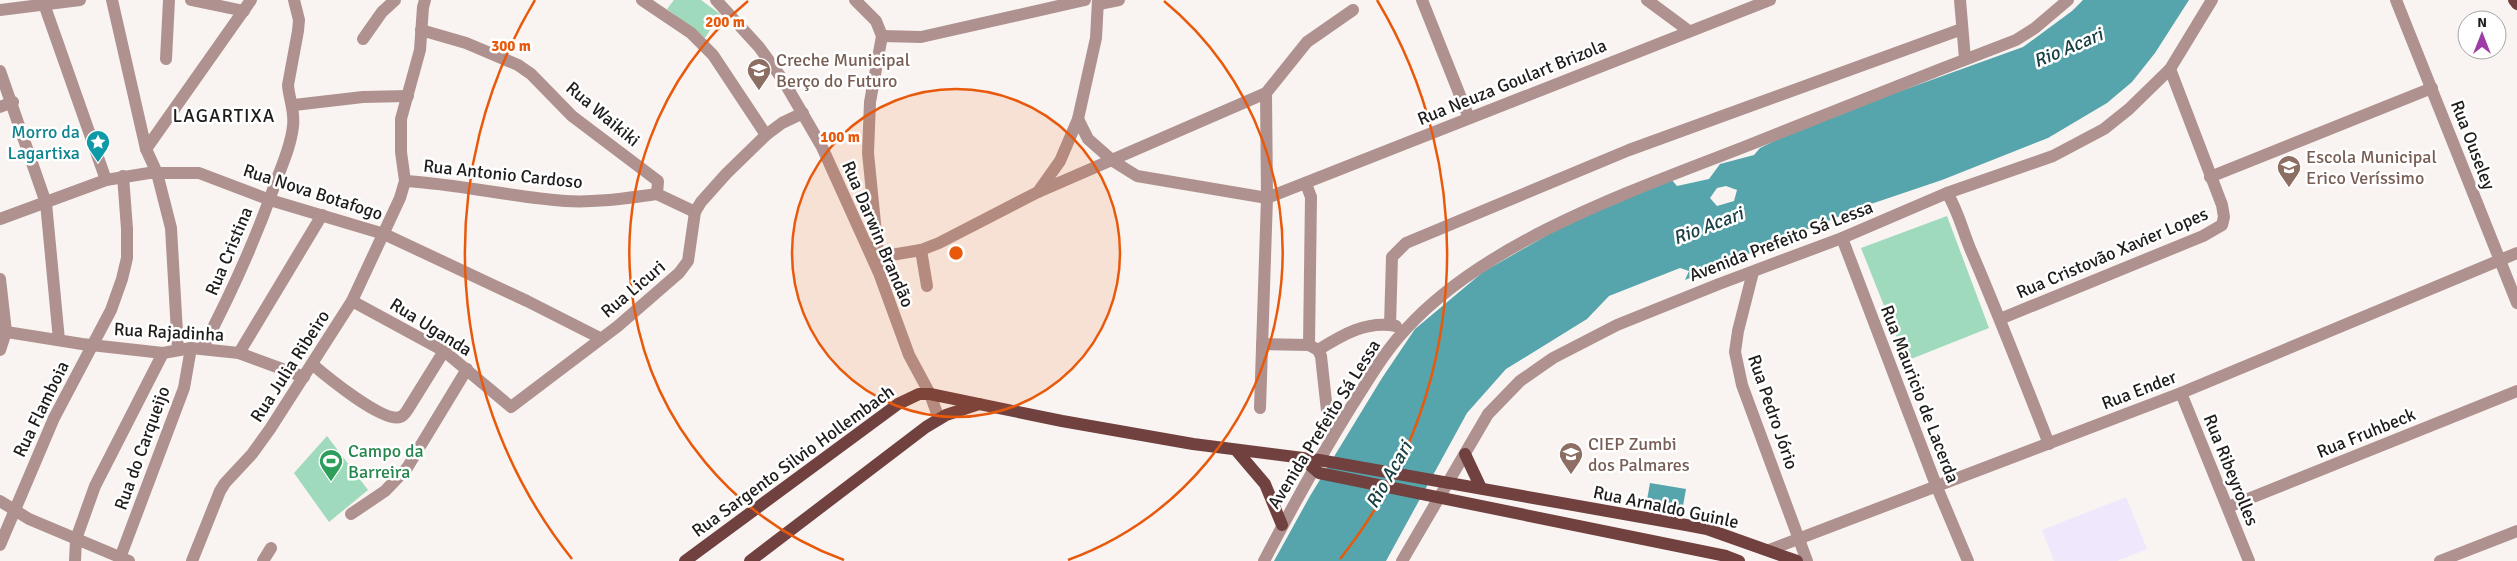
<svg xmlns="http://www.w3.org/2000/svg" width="2517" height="561" font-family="Signika,sans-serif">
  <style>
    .education { fill: #efe7fc }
    .green { fill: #9fdabc }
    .water { fill: #56a5ac; fill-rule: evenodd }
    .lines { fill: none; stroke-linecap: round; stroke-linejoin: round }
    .minor { stroke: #af9290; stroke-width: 12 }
    .major { stroke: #714140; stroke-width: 12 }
    .ring { fill: none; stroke: #e8590c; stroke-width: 2.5 }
    .labels { text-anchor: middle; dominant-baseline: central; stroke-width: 5; stroke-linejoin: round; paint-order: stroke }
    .education-label { font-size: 18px; fill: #785e54; stroke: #fff; text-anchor: start }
    .street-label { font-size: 18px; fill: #1e1d1c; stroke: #fff }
    .culture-label { font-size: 18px; fill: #0d838f; stroke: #fff; text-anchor: end }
    .leisure-label { font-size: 18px; fill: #27864d; stroke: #fff; text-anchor: start }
    .water-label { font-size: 19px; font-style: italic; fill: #1a4043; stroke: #fff }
    .neighbourhood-label { font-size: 19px; letter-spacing: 1px; fill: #1e1d1c; stroke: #fff }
    .centre { fill: #e8590c; stroke: #fff; stroke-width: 2.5 }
    .ring-label { font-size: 15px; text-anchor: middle; font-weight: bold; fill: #e8590c; stroke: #fff; stroke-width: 5; stroke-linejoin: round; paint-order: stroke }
  </style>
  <rect width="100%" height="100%" fill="#f9f4f1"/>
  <polygon class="education" points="2126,497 2147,549 2117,561 2054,561 2042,530"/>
  <g class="green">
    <polygon points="674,0 701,0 720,14 705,38 667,9"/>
    <polygon points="1947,216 1989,328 1906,361 1861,248"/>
    <polygon points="327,436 368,490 329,522 294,473"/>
  </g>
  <g class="water">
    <path d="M2083,0H2189L2155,53L2132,82L2107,103L2048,138L1942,180L1862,207L1685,280L1689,271L1680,268L1609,296L1587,319L1506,369L1467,413L1386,561H1274L1310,496L1382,378L1415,329L1483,272L1586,213L1671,179L1677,186L1709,179L1720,164L1754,155L1760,148L1809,124L2023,47L2072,11ZM1726,186L1737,190L1734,201L1717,206L1710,198L1717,188Z"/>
    <polygon points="1650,483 1686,489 1683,506 1647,500"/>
  </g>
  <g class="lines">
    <g class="minor">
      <polyline points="112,0 146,149 157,173 171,228 178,350"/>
      <polyline points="191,0 244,11"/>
      <polyline points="642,0 691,33 713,55 766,135"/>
      <polyline points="716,0 759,47 783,80 822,147 879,273 909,355 930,394 939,419"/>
      <polyline points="855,0 876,21 882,36 870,102 868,153 879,263"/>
      <polyline points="1422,0 1469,118"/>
      <polyline points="1647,0 1689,31"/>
      <polyline points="1960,0 1965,59"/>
      <polyline points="2396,0 2517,303"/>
      <polyline points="44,4 106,180"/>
      <polyline points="1099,4 1119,0"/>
      <polyline points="0,10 80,0"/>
      <polyline points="421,30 466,43 518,65 531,74 572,116 658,181 657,194 695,212"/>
      <polyline points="882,36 921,37 1085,0"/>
      <polyline points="363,39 382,12 395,0"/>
      <polyline points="166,59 169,0"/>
      <polyline points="0,71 46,203 59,340"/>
      <polyline points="294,105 363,97 408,96"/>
      <polyline points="0,107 13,102"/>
      <polyline points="1078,119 1096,38 1098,0"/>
      <polyline points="146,149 251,0"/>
      <polyline points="2210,177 2432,88"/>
      <path d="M405,181C459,184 511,197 565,201C596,203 626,198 657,194"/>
      <polyline points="1306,184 1311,197 1309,345"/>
      <polyline points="1038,192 1060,161 1078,119 1088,139 1113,161 1137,176 1267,198 1770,0"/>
      <path d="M1947,193C1959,212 1963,233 1972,253C1999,316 2024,380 2049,444"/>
      <polyline points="0,219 106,180 149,173 199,173 270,200 384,234 527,301 600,338"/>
      <polyline points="1842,238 1936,485 1968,561"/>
      <polyline points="921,250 927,286"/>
      <polyline points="879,257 921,250 939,243 1038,192 1266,93 1307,42 1353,10"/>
      <polyline points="1753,272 1738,331 1735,352 1742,385 1807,561"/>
      <polyline points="0,279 6,332 0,350"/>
      <polyline points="352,301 444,351 511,407 618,326 679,273 688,261 695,212 701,202 726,174 766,135 782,123 803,113"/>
      <polyline points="2000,319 2203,236 2222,225 2224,217 2222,205 2170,69"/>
      <polyline points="1390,325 1392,257 1406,243 1629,150 1962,29"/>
      <polyline points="0,331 82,344 163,353 191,348 239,353 304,377"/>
      <polyline points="1262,344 1309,345 1318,350 1321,356 1327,411 1337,429"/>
      <path d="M202,349C230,296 255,241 275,184C282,165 291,146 293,126C295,111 289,99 288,85L298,31L299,20L294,0"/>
      <path d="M1318,350C1342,335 1367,320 1396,326"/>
      <polyline points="239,353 322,215"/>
      <path d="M312,364C326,376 383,423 400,417C404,416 406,412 408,409L444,351"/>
      <polyline points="2181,393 2249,561"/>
      <polyline points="1260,408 1267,198 1266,93"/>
      <polyline points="0,501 29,519 129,561"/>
      <polyline points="2228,507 2517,391"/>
      <polyline points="351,514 385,491 407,468 467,369"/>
      <polyline points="0,545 54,418 111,310 122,279 127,258 127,229 123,176"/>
      <polyline points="1769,550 2181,393 2517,253"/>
      <polyline points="120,558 184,388 191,348"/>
      <polyline points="75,561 76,539 95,486 163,353"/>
      <polyline points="192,561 220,491 225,483 252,454 270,429 352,301 400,198 405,181 401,152 401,119 420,50 423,7 425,0"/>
      <polyline points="263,561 271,548"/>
      <path d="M1264,561C1291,509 1320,457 1351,407C1368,381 1384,352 1406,329C1487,240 1634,190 1744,147C1834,111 1925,75 2016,40L2035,28L2068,0"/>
      <polyline points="1402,561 1488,414 1520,381 1553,358 1617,325 1719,284 1842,238 1947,193 2053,156 2104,129 2129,109 2170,69 2212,0"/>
      <polyline points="2440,561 2517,531"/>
    </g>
    <g class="major">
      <polyline points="2514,0 2517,4"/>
      <polyline points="1236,450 1265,484 1282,525"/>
      <polyline points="1465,454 1481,488"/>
      <polyline points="1303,459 1319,473 1726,556 1739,561"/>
      <polyline points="685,561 898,404 919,394 930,394 1062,421 1193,444 1319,460 1686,525 1707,529 1797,561"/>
      <polyline points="750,561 926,427 946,415 979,404"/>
    </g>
  </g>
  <circle cx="956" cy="253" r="164" fill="#e8590c" fill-opacity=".12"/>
  <g class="ring">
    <circle cx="956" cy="253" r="164"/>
    <path d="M844 560A327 327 0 0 1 748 1M1164 1A327 327 0 0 1 1068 560"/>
    <path d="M572 559A491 491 0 0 1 535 0M1377 0A491 491 0 0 1 1340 559"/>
  </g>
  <defs>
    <g id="school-pin" transform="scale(1.25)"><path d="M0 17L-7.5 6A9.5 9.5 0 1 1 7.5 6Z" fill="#8d6e63" stroke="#fff"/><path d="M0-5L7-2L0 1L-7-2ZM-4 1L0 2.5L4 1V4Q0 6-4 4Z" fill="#fff"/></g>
    <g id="sight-pin" transform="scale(1.25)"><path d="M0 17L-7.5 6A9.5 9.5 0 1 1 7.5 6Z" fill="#0f9aa8" stroke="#fff"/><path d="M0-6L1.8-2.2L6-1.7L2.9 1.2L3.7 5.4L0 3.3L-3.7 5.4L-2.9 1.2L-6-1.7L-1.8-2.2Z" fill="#fff"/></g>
    <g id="stadium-pin" transform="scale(1.25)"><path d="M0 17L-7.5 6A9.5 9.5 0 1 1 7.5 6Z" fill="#2e9e5b" stroke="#fff"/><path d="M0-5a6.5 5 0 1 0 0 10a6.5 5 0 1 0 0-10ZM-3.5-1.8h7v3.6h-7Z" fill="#fff"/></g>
  </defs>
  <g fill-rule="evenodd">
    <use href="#school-pin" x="759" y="70"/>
    <use href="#sight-pin" x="98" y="142"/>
    <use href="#school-pin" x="2289" y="167"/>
    <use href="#school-pin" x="1571" y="454"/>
    <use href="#stadium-pin" x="331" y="461"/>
  </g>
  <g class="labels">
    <g class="education-label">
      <text x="776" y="60">Creche Municipal<tspan x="776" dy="21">Berço do Futuro</tspan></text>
      <text x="2306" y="157">Escola Municipal<tspan x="2306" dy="21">Erico Veríssimo</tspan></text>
      <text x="1588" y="444">CIEP Zumbi<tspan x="1588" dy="21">dos Palmares</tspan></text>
    </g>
    <g class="street-label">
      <text transform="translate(1512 82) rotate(-22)">Rua Neuza Goulart Brizola</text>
      <text transform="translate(603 114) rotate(40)">Rua Waikiki</text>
      <text transform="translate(2473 145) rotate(69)">Rua Ouseley</text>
      <text transform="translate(503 174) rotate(6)">Rua Antonio Cardoso</text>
      <text transform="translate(313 192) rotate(18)">Rua Nova Botafogo</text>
      <text transform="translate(878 234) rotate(67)">Rua Darwin Brandão</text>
      <text transform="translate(1781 241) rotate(-21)">Avenida Prefeito Sá Lessa</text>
      <text transform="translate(229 251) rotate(-67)">Rua Cristina</text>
      <text transform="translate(2112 253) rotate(-23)">Rua Cristovão Xavier Lopes</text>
      <text transform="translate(633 289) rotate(-40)">Rua Licuri</text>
      <text transform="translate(431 327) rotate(32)">Rua Uganda</text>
      <text transform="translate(169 332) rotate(3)">Rua Rajadinha</text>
      <text transform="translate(290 366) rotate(-57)">Rua Julia Ribeiro</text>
      <text transform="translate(2139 390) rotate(-21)">Rua Ender</text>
      <text transform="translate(1920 394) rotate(69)">Rua Mauricio de Lacerda</text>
      <text transform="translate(41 409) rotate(-64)">Rua Flamboia</text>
      <text transform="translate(1773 412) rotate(71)">Rua Pedro Jório</text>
      <text transform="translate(1324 424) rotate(-58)">Avenida Prefeito Sá Lessa</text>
      <text transform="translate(2366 433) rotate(-22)">Rua Fruhbeck</text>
      <text transform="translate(142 448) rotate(-70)">Rua do Carqueijo</text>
      <text transform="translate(793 461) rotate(-36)">Rua Sargento Silvio Hollembach</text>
      <text transform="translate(2231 470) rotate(68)">Rua Ribeyrolles</text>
      <text transform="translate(1666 507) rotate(12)">Rua Arnaldo Guinle</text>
    </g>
    <g class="culture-label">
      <text x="80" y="132">Morro da<tspan x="80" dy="21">Lagartixa</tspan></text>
    </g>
    <g class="leisure-label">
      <text x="348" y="451">Campo da<tspan x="348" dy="21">Barreira</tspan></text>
    </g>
    <g class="water-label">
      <text transform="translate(2068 48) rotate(-23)">Rio Acari</text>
      <text transform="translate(1708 226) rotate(-21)">Rio Acari</text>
      <text transform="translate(1389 475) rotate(-60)">Rio Acari</text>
    </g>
    <g class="neighbourhood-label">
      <text x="224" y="116">LAGARTIXA</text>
    </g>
  </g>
  <circle cx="956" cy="253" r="8" class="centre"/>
  <g class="ring-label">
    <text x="725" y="27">200 m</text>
    <text x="511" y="51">300 m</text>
    <text x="840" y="142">100 m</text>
  </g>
  <g transform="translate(2482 35)"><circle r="24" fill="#ffffff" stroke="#a5a5a4"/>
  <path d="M0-4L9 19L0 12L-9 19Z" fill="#9c3ca4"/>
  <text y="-8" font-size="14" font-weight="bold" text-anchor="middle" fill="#1e1d1c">N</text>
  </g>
</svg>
